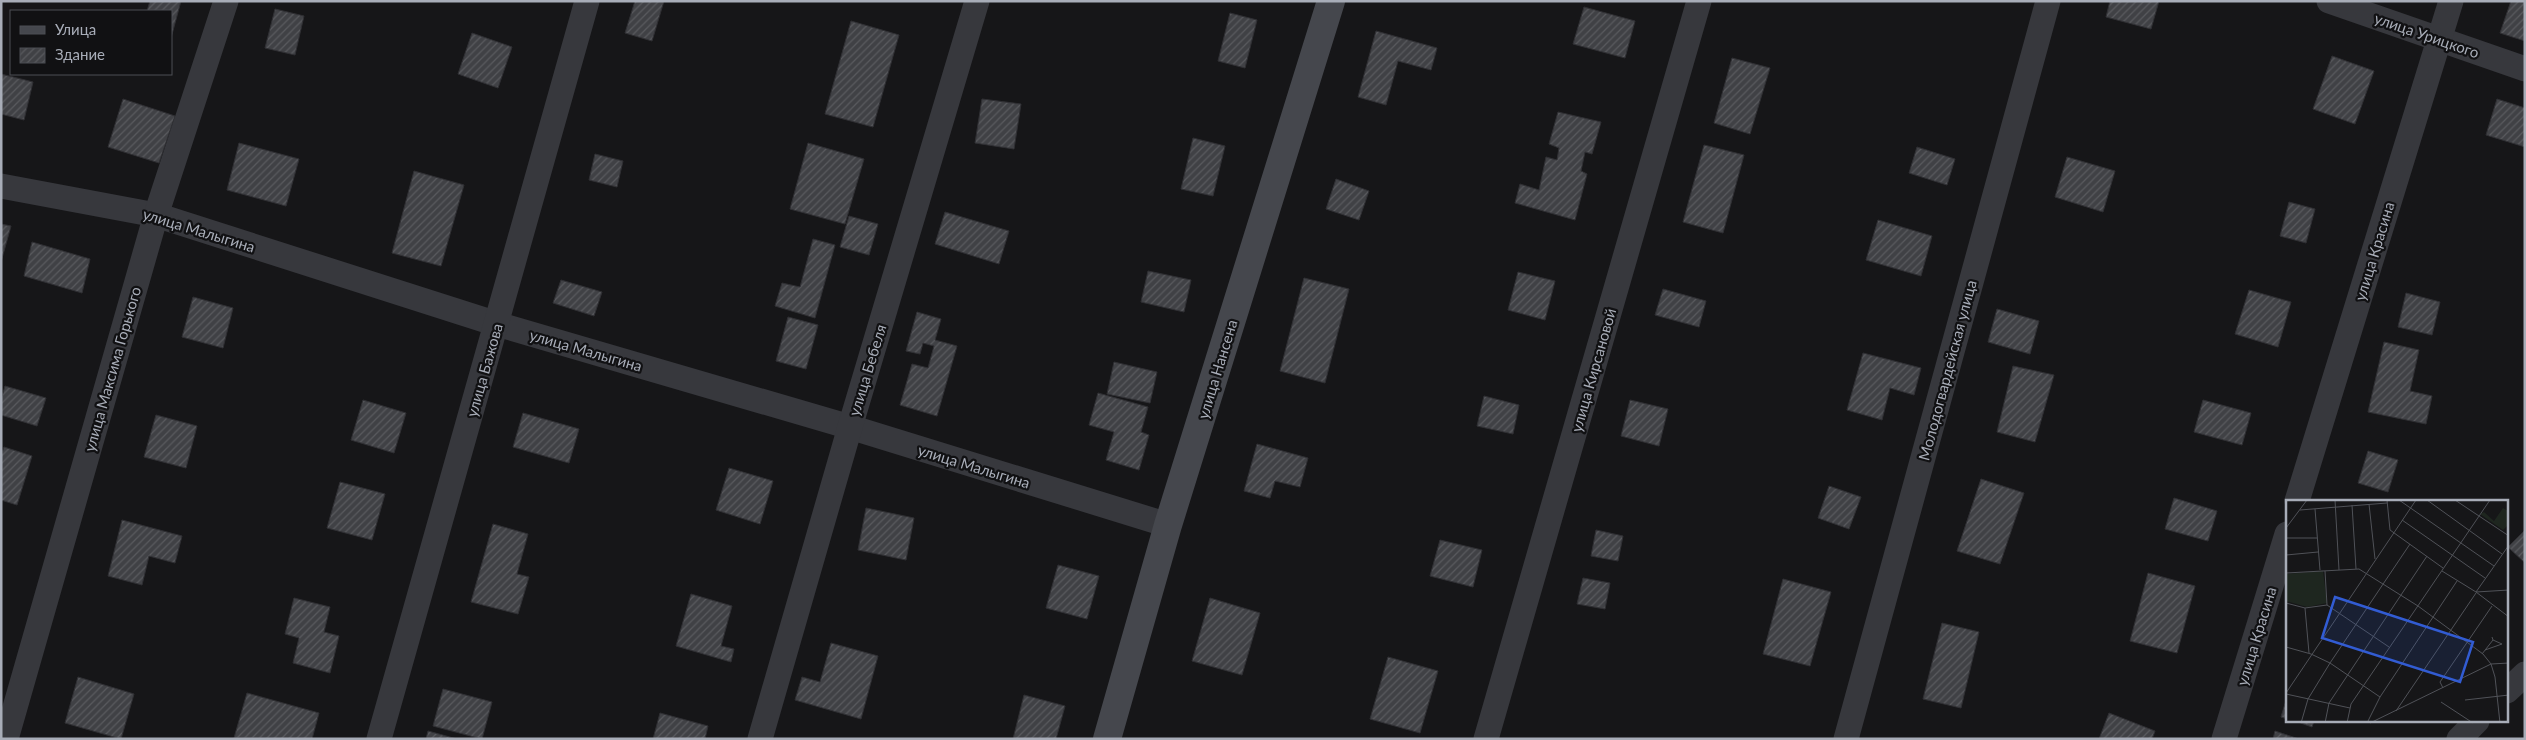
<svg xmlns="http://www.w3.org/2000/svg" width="2526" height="740" font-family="Lato,sans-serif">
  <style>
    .building { fill: url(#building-hatch); stroke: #303034 }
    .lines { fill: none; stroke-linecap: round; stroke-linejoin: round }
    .street { stroke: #37383d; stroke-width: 25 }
    .secondary { stroke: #45474d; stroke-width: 28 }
    .labels { text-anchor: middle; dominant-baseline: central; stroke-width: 4.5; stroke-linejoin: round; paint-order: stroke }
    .street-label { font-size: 15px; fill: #a8adb8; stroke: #111113 }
    .inset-road { fill: none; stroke: #505258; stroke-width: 1 }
    .view { fill: #325cd3; fill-opacity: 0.15; stroke: #325cd3; stroke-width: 2.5 }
    .inset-edge { fill: none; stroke: #a8adb8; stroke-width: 2.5 }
  </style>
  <defs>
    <pattern id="building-hatch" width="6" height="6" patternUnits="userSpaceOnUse" patternTransform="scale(1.25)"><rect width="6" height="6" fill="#404145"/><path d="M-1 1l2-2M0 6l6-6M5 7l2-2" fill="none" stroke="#595a5e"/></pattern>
  </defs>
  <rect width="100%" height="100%" fill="#161618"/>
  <g class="building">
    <polygon points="150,1 181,1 171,38 171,11 147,11"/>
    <polygon points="635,1 664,1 652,41 625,33"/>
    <polygon points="2110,1 2159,1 2151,29 2106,17"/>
    <polygon points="2511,1 2525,1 2525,41 2500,33"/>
    <polygon points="1584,7 1635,21 1625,58 1573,44"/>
    <polygon points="275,9 304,16 295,55 265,48"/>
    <polygon points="1230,13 1257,20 1245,68 1218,61"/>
    <polygon points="851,21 899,35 873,127 825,114"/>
    <polygon points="1376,31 1437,48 1431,70 1398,61 1386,105 1358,97"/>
    <polygon points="472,33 512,47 498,88 458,74"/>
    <polygon points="2332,56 2374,71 2355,124 2313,109"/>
    <polygon points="1732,58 1770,68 1750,134 1714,123"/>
    <polygon points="1,74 33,82 24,120 1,114"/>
    <polygon points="123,99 175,116 159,163 108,147"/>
    <polygon points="982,99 1021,104 1014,149 975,143"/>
    <polygon points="2497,99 2525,108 2525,147 2486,135"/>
    <polygon points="1558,112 1601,122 1592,154 1585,152 1581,171 1587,174 1575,220 1515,203 1520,184 1539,190 1546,157 1557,160 1559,148 1549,144"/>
    <polygon points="1193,138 1225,146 1213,196 1181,189"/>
    <polygon points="239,143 299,159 286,206 227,190"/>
    <polygon points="808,143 864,159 845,224 790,209"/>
    <polygon points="1704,145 1744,155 1723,233 1683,222"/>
    <polygon points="1917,147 1955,159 1947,185 1909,173"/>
    <polygon points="595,154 623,161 617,187 589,180"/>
    <polygon points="2067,157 2115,171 2103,212 2055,197"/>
    <polygon points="414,171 464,185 441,266 392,253"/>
    <polygon points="1336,179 1369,191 1359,220 1326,209"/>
    <polygon points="2289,202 2315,209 2306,243 2280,236"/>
    <polygon points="945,212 1009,231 999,264 935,244"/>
    <polygon points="849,216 878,224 869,255 840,247"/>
    <polygon points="1878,220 1932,236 1921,276 1866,260"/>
    <polygon points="1,224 11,226 1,262"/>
    <polygon points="813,239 835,245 815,318 775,306 782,283 800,287"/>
    <polygon points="32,242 90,259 82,293 24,276"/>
    <polygon points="1148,271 1191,280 1184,312 1141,302"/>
    <polygon points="1518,272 1555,281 1545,320 1508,310"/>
    <polygon points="1304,278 1349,289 1325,383 1280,371"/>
    <polygon points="561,280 602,292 594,316 553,303"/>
    <polygon points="1663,289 1706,301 1699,327 1655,315"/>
    <polygon points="2249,290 2291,302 2278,347 2235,334"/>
    <polygon points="2406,293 2440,302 2432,335 2398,327"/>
    <polygon points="193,297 233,308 223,348 182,337"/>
    <polygon points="1997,309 2039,321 2030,354 1988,342"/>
    <polygon points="917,312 941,319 935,340 957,346 937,416 900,405 912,364 928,368 934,346 923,343 920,354 906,351"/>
    <polygon points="788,317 818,325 806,369 776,361"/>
    <polygon points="2384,342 2419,350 2410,391 2432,396 2426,424 2368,412"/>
    <polygon points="1863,353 1921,368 1914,395 1890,388 1882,420 1847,410"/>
    <polygon points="1114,362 1157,372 1150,403 1107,394"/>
    <polygon points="2013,366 2054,375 2035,442 1997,432"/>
    <polygon points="5,386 46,398 37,426 1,415 1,400"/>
    <polygon points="1098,393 1148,407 1141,432 1149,435 1139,470 1106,460 1114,432 1089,425"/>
    <polygon points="1484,396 1519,405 1513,434 1477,426"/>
    <polygon points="363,400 406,413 394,453 351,440"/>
    <polygon points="1630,400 1668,409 1659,446 1621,436"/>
    <polygon points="2203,400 2251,413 2242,445 2194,432"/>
    <polygon points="523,413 579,429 569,463 513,447"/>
    <polygon points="156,415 197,426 186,468 144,457"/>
    <polygon points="1257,444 1308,458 1300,487 1275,481 1270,498 1244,491"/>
    <polygon points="4,447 32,456 17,505 1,500 1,456"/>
    <polygon points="2368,451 2398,460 2388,492 2358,483"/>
    <polygon points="729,468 773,481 760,524 716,510"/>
    <polygon points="1981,479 2024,493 2000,564 1957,551"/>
    <polygon points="340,482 385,494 372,540 327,528"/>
    <polygon points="1829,486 1861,497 1849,529 1818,518"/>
    <polygon points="2174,498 2217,511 2208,541 2165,529"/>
    <polygon points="866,508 914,518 906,560 858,550"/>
    <polygon points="122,520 182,536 175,563 149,556 142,585 108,576"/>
    <polygon points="493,524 528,534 517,574 529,577 518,614 471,602"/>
    <polygon points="1596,530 1623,536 1618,561 1591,556"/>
    <polygon points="2525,530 2525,563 2508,547"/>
    <polygon points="1440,540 1482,550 1473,587 1430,576"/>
    <polygon points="1058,565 1099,576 1087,619 1046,608"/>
    <polygon points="2148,573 2195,586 2177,653 2130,641"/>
    <polygon points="1583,578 1610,583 1605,609 1577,604"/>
    <polygon points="1783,579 1831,592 1810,666 1763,654"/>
    <polygon points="691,594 732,606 721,646 734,649 731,662 676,646"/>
    <polygon points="294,598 330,607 324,632 339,636 330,673 293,663 299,638 285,634"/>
    <polygon points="1210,598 1260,613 1242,675 1192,661"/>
    <polygon points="1942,623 1979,632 1961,708 1923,699"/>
    <polygon points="831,643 878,656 861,719 795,700 802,677 820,682"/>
    <polygon points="1388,657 1438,671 1420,733 1370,719"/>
    <polygon points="78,677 134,694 121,739 65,723"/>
    <polygon points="443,689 492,702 482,739 433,726"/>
    <polygon points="247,693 319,713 312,739 234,738"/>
    <polygon points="1024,695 1065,706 1056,739 1013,739"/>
    <polygon points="2287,697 2287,719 2281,717"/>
    <polygon points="660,713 708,726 705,739 653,739"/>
    <polygon points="2109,713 2155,731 2152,739 2099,739"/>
    <polygon points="2295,721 2314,721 2312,727"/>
    <polygon points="428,731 457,739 426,739"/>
    <polygon points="2275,731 2299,739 2273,739"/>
  </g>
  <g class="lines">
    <g class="street">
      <polyline points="2329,1 2525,69"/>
      <polyline points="1,186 156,215 497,324 850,427 1168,525"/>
      <polyline points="2297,501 2451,1"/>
      <polyline points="2507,691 2525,674"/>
      <polyline points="6,739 156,215 226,1"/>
      <polyline points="379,739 587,1"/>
      <polyline points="760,739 850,427 977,1"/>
      <polyline points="1486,739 1699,1"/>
      <polyline points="1846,739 2048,1"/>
      <polyline points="2224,739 2287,534"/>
      <polyline points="2459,739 2477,721"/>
    </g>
    <polyline class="secondary" points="1107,739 1168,525 1331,1"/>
  </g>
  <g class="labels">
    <g class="street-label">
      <text transform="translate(2427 35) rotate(19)">улица Урицкого</text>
      <text transform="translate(199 230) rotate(17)">улица Малыгина</text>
      <text transform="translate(2374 251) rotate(-73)">улица Красина</text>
      <text transform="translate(586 350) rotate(16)">улица Малыгина</text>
      <text transform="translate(112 369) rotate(-74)">улица Максима Горького</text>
      <text transform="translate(1217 369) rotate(-73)">улица Нансена</text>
      <text transform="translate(484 370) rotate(-74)">улица Бажова</text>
      <text transform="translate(867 370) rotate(-73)">улица Бебеля</text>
      <text transform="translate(1593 370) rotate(-74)">улица Кирсановой</text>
      <text transform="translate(1947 370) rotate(-75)">Молодогвардейская улица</text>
      <text transform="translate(974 466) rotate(17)">улица Малыгина</text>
      <text transform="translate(2256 636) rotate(-73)">улица Красина</text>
    </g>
  </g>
  <g transform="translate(2286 500)">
    <rect width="222" height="222" fill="#161618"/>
    <path d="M217,8L222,11V25L217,30L194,14L198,12L208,21Z" fill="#1e261f"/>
    <path d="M37,71L41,103L21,107L0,101V74Z" fill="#1e261f"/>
    <path class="inset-road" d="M49,0L53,70M101,0L104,30L157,68M113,0L208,66M141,0L216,54M169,0L223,36M83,4L89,59M66,5L70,69M29,9L34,70M14,10L101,3M116,20L199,78M0,28L21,0M0,38H31M0,55L32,52M39,71L41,105M156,71L190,92L223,90M0,73L73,69L132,106L197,154L205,164L209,177L214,223M190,92L223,45M190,92L223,117M0,103L19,108L41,105L103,147M19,108L23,153M0,147L25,154L44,163L94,197M199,150L216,144L207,140M196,154L207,140L206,137M157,188L154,182L206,106M0,193L130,0M0,194L64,208M179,200L223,195M155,202L187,223M110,211L190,93M15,223L22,199L44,163L124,44M39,223L43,203L141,56M61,223L65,204L204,0M81,223L94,197L171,81M84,223L205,164L223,163"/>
    <path class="view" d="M49,97L187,142L174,182L36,138Z"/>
    <rect width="222" height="222" class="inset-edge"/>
  </g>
  <rect width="2526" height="740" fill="none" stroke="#a8adb8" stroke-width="5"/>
  <rect x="10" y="10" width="162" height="65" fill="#111113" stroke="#4d4f55"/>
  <rect x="20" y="26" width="25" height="8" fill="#45474d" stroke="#4d4f55"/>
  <text x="55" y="35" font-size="15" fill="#a8adb8">Улица</text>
  <rect x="20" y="48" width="25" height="15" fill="url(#building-hatch)" stroke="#4d4f55"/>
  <text x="55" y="60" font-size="15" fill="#a8adb8">Здание</text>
</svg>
